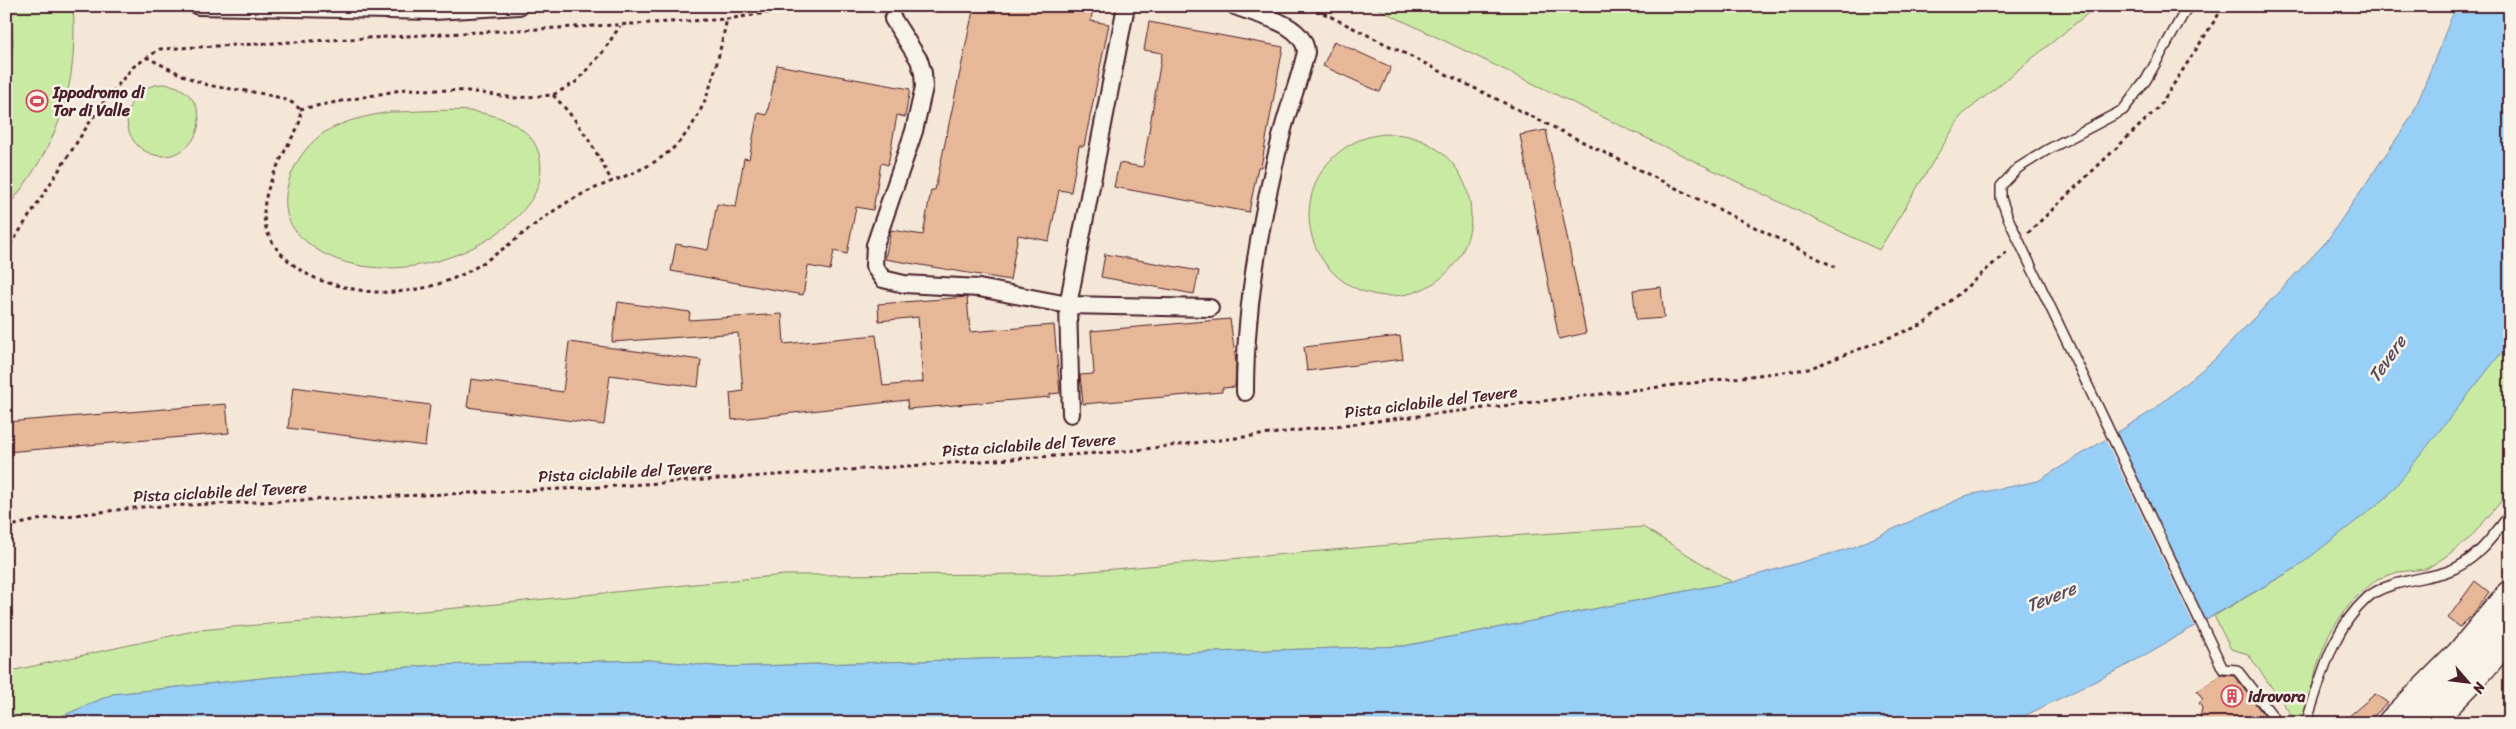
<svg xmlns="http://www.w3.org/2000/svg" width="2516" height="729" font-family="Sriracha,sans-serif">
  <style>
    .green { fill: #c8eaa3; stroke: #898467 }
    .water { fill: #97cff6; stroke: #7889a5 }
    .pier { fill: #f4e7d8 }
    .building { fill: #e7b897; stroke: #4a1f2b }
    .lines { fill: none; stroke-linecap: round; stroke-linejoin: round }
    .lane-casing { stroke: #4a1f2b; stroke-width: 12 }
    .street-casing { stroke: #4a1f2b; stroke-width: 20 }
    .highway-casing { stroke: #4a1f2b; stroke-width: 31 }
    .path { stroke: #4a1f2b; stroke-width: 3; stroke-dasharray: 4 4; stroke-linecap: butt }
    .lane { stroke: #f7f3e8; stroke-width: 9 }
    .street { stroke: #f7f3e8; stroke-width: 16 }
    .highway { stroke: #f7f3e8; stroke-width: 28 }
    .lane-bridge-casing { stroke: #4a1f2b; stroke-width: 12; stroke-linecap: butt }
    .lane-bridge { stroke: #f7f3e8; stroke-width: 9 }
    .labels { text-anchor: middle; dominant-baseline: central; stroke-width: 5; stroke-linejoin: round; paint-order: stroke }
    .poi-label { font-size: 16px; font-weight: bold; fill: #4a1f2b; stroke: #f7f3e8; text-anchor: start }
    .street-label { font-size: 16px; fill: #4a1f2b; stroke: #f7f3e8 }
    .water-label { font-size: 18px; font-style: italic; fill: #5d4b5e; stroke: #f7f3e8 }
  </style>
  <rect width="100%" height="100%" fill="#f4e7d8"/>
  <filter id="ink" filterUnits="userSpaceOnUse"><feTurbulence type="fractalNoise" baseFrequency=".02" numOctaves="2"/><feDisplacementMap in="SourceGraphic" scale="10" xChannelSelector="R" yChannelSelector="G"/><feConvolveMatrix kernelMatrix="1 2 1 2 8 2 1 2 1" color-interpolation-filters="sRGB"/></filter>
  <g filter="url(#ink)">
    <g class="green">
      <path d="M11,6H73C79,89 58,145 6,209V84L13,43Z"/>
      <polygon points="1372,6 2097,6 1961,116 1879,250"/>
      <circle cx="163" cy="120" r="36"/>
      <path d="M390,112C414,112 455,108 477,112C501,116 532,127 539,154C545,178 536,197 519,215C473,262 381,286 321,252C309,245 294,233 289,220C277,189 299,149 325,132C345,120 367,116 390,112Z"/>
      <circle cx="1390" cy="215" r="81"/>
      <polygon points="2510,342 2510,491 2471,537 2445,557 2426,569 2398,572 2377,579 2350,603 2329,634 2317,666 2305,714 2300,723 2297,723 2248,654 2231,649 2214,616 2296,568"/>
      <polygon points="1643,527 1732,582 1404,646 724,667 649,660 436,665 272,677 113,694 46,723 6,723 6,672 198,630 446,609 784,575 1056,574 1436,541"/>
    </g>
    <polygon class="water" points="2456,6 2510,6 2510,342 2387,497 2296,568 2122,668 2012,722 46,723 113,694 272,677 436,665 649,660 724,667 1404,646 1732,582 1854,547 1968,495 2038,481 2152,411 2214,360 2326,242 2412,116"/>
    <polygon class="pier" points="2115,430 2207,623 2196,629 2104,437"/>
    <g class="building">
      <polygon points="974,6 1093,6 1091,21 1109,24 1084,146 1079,146 1071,192 1059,190 1049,241 1018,235 1010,280 885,259 891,230 923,235 931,190 935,190"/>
      <polygon points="1149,22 1283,47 1261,167 1258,167 1249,212 1114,187 1119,163 1143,167 1162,53 1144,50"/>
      <polygon points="1334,41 1391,67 1380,92 1323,66"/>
      <polygon points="777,65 910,89 905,117 897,115 888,165 881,163 873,210 856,207 847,254 834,251 830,270 808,266 803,295 671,271 676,244 708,250 717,204 736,207 744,158 749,159 758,113 767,115"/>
      <polygon points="1546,130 1586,333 1559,339 1520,135"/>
      <polygon points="1105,254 1199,271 1194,294 1101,277"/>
      <polygon points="1661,287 1664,318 1636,320 1633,290"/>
      <polygon points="967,297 970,332 1054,325 1060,393 1050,394 1050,397 908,409 907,400 732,420 730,393 743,391 738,333 612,342 618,302 690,312 689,320 782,314 784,344 876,335 883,386 923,382 918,317 879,321 878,304"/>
      <polygon points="1230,319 1236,362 1235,387 1222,388 1222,392 1083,404 1080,375 1094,374 1091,331"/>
      <polygon points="1400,336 1403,359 1307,371 1304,347"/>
      <polygon points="569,342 701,360 698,387 610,375 604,425 467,407 471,379 563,392"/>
      <polygon points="293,387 430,405 425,446 288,428"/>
      <polygon points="226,404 229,433 6,452 6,422"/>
      <polygon points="2475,581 2489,592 2474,613 2460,627 2448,618"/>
      <polygon points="2222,675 2234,676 2270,723 2199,723 2202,708 2199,703 2203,700 2197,691"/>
      <polygon points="2375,694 2388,703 2366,723 2341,723"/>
    </g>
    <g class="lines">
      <g class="lane-casing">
        <g id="lane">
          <polyline points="2008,218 2001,198 2001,186 2018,168 2047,150 2123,110 2146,80 2188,6"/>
          <polyline points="2221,665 2223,669 2237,670 2278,723"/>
          <path d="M2306,723C2322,677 2330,632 2367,598C2384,582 2424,579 2446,572C2474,563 2493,537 2510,514"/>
        </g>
      </g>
      <g class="street-casing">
        <g id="street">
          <polyline points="198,6 434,11 519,6"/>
          <path d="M1235,6C1257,15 1304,23 1306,52C1300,78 1290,103 1283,129C1261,215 1245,303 1245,392"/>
          <polyline points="893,19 919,60 923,73 924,87 914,131 875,245 874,266 883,279 904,284 979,288 1068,305 1210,308"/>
          <polyline points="1071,414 1068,305 1126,6"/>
        </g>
      </g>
      <g class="highway-casing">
        <g id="highway">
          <polyline points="2392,723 2460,655 2510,595"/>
          <polyline points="2428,723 2473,677 2510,634"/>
        </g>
      </g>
      <g class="path">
        <polyline points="1309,6 1835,267"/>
        <path d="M146,57C166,67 186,78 208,85C226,90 298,93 300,112C302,123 295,132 290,141C266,188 244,227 295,266C311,279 330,284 349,288C394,299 446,288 484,262C515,242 541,217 573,199C608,179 652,173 680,141C710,108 717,62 727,19"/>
        <path d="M553,95C581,124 594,147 612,182"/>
        <polyline points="300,109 406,89 468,91 515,98 553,95 576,82 602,53 620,26"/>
        <polyline points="2028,233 2159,107 2224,6"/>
        <polyline points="6,252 99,108 133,67 160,49 727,19 767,13 790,6"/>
        <polyline points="6,527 42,519 142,507 586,488 1128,451 1808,369 1924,324 2009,250"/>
      </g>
      <use href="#lane" class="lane"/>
      <use href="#street" class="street"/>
      <use href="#highway" class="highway"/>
      <g class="lane-bridge-casing">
        <polyline id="lane-bridge" points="2008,218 2221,665"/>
      </g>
      <use href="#lane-bridge" class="lane-bridge"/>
    </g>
  </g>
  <defs>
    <g id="stadium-ring" transform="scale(1.125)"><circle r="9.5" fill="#f7f3e8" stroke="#d1495b" stroke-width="1.5"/><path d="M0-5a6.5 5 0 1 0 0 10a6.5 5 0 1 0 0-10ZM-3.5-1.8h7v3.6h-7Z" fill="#d1495b"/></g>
    <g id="building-ring" transform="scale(1.125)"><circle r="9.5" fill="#f7f3e8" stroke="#d1495b" stroke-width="1.5"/><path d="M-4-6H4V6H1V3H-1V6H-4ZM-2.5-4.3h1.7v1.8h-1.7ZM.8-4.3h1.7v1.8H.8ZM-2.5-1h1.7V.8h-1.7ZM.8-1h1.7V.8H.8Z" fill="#d1495b"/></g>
  </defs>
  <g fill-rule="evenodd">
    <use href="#stadium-ring" x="37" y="101"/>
    <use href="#building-ring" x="2232" y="696"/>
  </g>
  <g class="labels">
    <g class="poi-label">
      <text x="53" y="92">Ippodromo di<tspan x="53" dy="18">Tor di Valle</tspan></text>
      <text x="2248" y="696">idrovora</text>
    </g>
    <g class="street-label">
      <text transform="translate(1431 402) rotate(-7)">Pista ciclabile del Tevere</text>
      <text transform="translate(1029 445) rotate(-4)">Pista ciclabile del Tevere</text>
      <text transform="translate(625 472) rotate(-3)">Pista ciclabile del Tevere</text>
      <text transform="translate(220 492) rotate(-3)">Pista ciclabile del Tevere</text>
    </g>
    <g class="water-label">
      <text transform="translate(2387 359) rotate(-55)">Tevere</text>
      <text transform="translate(2051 597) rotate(-22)">Tevere</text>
    </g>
  </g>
  <rect width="2516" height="729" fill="none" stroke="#f7f3e8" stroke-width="25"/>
  <rect x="12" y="12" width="2491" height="704" fill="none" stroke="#4a1f2b" stroke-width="2" filter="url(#ink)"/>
  <g transform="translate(2468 682) rotate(118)" stroke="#f7f3e8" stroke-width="4" paint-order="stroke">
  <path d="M0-4L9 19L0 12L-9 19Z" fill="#4a1f2b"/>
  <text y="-8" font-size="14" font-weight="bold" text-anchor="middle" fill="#4a1f2b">N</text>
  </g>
</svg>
